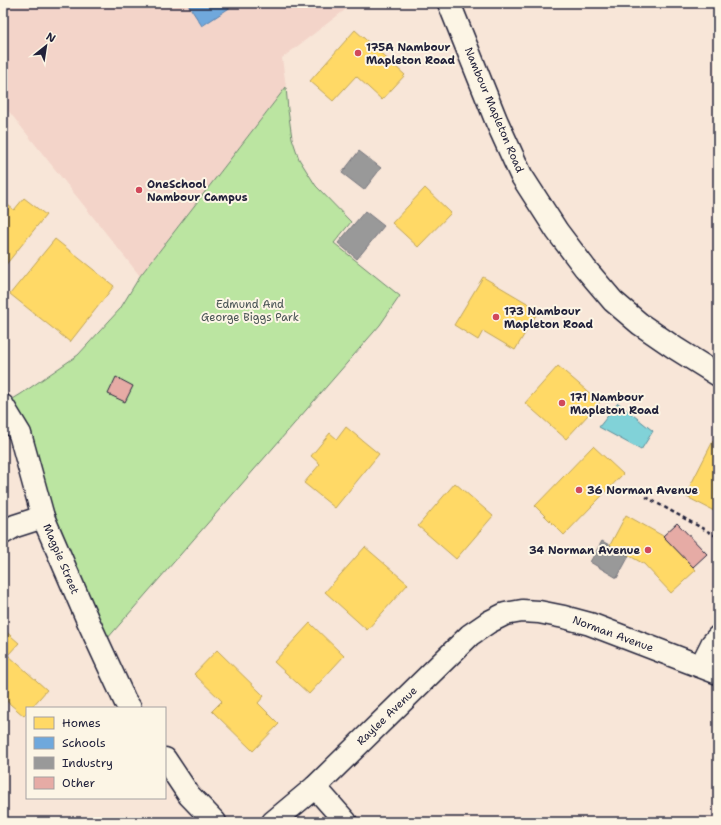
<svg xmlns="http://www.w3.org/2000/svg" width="721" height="825" viewBox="0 0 721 825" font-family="'Shantell Sans',sans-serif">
	<rect width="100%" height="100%" fill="#f8e6d8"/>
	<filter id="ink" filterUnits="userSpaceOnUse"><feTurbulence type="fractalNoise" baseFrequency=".025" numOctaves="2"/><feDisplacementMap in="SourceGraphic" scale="8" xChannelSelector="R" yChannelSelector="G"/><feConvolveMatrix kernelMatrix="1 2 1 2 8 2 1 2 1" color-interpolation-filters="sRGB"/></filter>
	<g filter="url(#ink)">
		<!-- built -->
		<path fill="#f3d4c9" d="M3 3H354L282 58 286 87 140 276 3 104Z"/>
		<!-- green -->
		<path fill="#bbe5a1" stroke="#6e846e" d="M286 87 288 110 292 138 299 159 316 186 351 222 334 243 400 296 380 325 100 647 3 405 21 394 78 355 120 309 140 276Z"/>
		<!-- water -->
		<path fill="#81d2d8" stroke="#5b8c99" d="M618 403 653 431 641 450 599 427Z"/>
		<!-- homes -->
		<g fill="#ffd966" stroke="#bda259">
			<path d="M355 30 405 75 382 100 356 76 333 101 310 81Z"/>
			<path d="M425 188 451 213 418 247 392 223Z"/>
			<path d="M24 198 46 215 4 267 3 266V201L14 210Z"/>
			<path d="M55 239 114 286 70 342 10 294Z"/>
			<path d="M483 277 539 310 515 350 483 331 478 340 454 325Z"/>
			<path d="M558 366 600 402 566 439 525 403Z"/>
			<path d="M346 427 379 454 335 508 304 483 320 464 311 456 330 433 337 439Z"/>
			<path d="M713 441 718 444V513L685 496Z"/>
			<path d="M593 446 623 474 564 535 535 506Z"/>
			<path d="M455 483 493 516 456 559 418 526Z"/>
			<path d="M626 515 663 536 696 570 671 593 644 564 610 545Z"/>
			<path d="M365 547 408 584 367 630 325 592Z"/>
			<path d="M310 623 344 656 309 694 274 662Z"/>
			<path d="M3 629 19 643 8 655 47 690 31 708H27V712L24 716 3 698Z"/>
			<path d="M217 650 264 696 258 703 279 724 253 751 212 711 222 701 194 674Z"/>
		</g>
		<!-- schools -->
		<path fill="#6fa8dc" stroke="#5880ac" d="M187 3H237L202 26Z"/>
		<!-- industry -->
		<g fill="#999" stroke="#75757d">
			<path d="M359 151 381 168 364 190 342 173Z"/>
			<path d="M365 211 384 226 357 259 338 243Z"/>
			<path d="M602 541 629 556 617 578 590 562Z"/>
		</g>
		<!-- building -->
		<g fill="#e6aba5" stroke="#22223b">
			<path d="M116 377 133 386 125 402 108 394Z"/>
			<path d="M677 523 707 554 693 567 663 536Z"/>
		</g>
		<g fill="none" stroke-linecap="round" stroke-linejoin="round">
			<!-- minor casing -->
			<g stroke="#22223b" stroke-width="25">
				<g id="minor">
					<path d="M3 406 20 434 43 517 88 621 125 701 130 708"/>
					<path d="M3 533 15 526 43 517"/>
					<path d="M701 666 712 644 718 637"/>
					<path d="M165 759 189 795 215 822"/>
					<path d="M315 787 346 822"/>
					<path d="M273 822 315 787 470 635 489 622 505 614 522 611 539 612 564 617 590 624 718 673"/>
				</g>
			</g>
			<!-- major casing -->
			<g stroke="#22223b" stroke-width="25">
				<path id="major" d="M449 3 496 120 521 175 557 231 585 268 613 301 640 324 675 348 718 375"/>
			</g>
			<!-- path -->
			<path stroke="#22223b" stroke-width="2.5" stroke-dasharray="4 3" stroke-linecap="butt" d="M646 497 718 537"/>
			<!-- minor -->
			<use href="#minor" stroke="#fcf5e5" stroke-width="22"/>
			<!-- major -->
			<use href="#major" stroke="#fcf5e5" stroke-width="22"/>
		</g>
	</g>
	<!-- markers -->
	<g fill="#d1495b" stroke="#fcf5e5" stroke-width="1.5">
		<circle cx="358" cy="53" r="4"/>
		<circle cx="139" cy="190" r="4"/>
		<circle cx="496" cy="317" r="4"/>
		<circle cx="562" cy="403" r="4"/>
		<circle cx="579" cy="490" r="4"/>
		<circle cx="648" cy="550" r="4"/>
	</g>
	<g text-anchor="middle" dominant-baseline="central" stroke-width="4" stroke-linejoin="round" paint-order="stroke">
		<!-- poi labels -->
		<g font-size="11" font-weight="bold" fill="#22223b" stroke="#fcf5e5" text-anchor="start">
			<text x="366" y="47">175A Nambour<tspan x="366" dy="13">Mapleton Road</tspan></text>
			<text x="147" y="184">OneSchool<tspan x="147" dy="13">Nambour Campus</tspan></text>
			<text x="504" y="311">173 Nambour<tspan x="504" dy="13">Mapleton Road</tspan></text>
			<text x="570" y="397">171 Nambour<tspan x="570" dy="13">Mapleton Road</tspan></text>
			<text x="587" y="490">36 Norman Avenue</text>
			<text x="640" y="550" text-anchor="end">34 Norman Avenue</text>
		</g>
		<!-- street labels -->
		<g font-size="11" fill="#22223b" stroke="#fcf5e5">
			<text transform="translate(494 110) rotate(67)">Nambour Mapleton Road</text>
			<text transform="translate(61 559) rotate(67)">Magpie Street</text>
			<text transform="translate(613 634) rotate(20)">Norman Avenue</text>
			<text transform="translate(387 716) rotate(-44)">Raylee Avenue</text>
		</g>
		<!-- park labels -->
		<g font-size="11" fill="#485354" stroke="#fcf5e5">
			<text x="250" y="304">Edmund And<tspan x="250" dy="13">George Biggs Park</tspan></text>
		</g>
	</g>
	<!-- margin -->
	<rect width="721" height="825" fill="none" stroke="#fcf5e5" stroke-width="16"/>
	<rect x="8" y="8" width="705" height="809" fill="none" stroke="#22223b" stroke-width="1.5" filter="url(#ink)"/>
	<!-- legend -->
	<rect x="26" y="707" width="140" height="92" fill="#fcf5e5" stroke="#a5a1a1"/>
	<rect x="34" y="717" width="20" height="12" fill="#ffd966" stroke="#a5a1a1"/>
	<text x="62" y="727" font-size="12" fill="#22223b">Homes</text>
	<rect x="34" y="737" width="20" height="12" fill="#6fa8dc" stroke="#a5a1a1"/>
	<text x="62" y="747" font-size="12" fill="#22223b">Schools</text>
	<rect x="34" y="757" width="20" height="12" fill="#999999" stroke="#a5a1a1"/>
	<text x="62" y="767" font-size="12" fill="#22223b">Industry</text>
	<rect x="34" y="777" width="20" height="12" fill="#e6aba5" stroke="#a5a1a1"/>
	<text x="62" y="787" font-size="12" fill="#22223b">Other</text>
	<!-- north arrow -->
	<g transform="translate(46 46) rotate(30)" stroke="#fcf5e5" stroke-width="3" paint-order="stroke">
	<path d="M0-3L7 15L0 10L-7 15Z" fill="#22223b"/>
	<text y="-6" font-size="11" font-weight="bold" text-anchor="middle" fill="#22223b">N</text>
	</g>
</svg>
